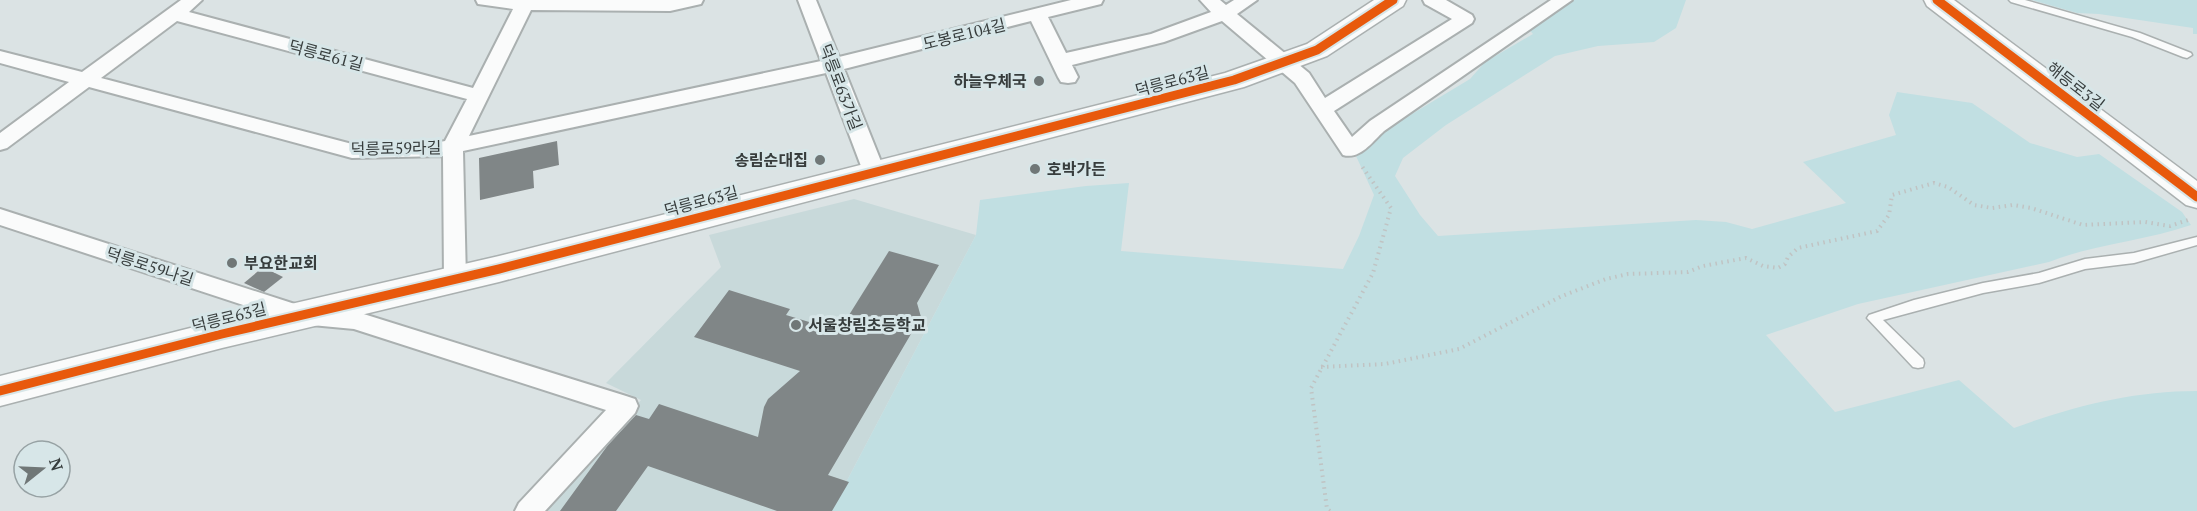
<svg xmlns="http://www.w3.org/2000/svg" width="2197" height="511" viewBox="0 0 2197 511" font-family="'PT Serif','Noto Sans KR',serif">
	<rect width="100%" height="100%" fill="#dbe3e4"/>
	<!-- built -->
	<path fill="#c8d9da" d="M854 199 976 235 831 511H545L641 400 606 383 721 267 709 235Z"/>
	<!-- green -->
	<g fill="#c1dfe2">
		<path d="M1568 0H1686L1676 28 1654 42 1598 46 1555 56 1446 125 1403 158 1395 176 1420 215 1438 236 1696 220 1726 222 1752 229 1846 203 1803 162 1896 135 1889 115 1897 92 1972 103 2030 143 2077 157 2099 154 2182 212 2191 225C2145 241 2094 244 2049 262L1858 304 1766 335 1835 412 1959 380 2014 428C2074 406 2133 391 2197 391V511H831L976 235 980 200 1086 186 1129 183 1121 251 1343 269 1359 236 1374 195 1356 156 1382 132 1470 79 1485 62 1533 34 1527 27Z"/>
		<path d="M2032 0H2197V34H2193V28L2099 14 2077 13Z"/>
	</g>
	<!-- building -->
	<g fill="#808687">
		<path d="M557 141 559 165 533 171 534 188 480 200 479 158Z"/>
		<path d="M889 251 939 265 917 303 921 317 828 475 849 482 832 511H777L648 466 616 511H560L608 445 636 415 649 419 659 404 758 437 764 407 768 399 800 371 694 337 729 290 790 309 786 315 839 331Z"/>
		<path d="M263 267 283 277 264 292 244 283Z"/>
	</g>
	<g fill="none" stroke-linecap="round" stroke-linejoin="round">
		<!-- lane casing -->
		<g stroke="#aab0b0" stroke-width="3">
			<g id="lane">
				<path d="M2009 0H2025L2140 33 2191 53 2192 55 2187 58 2183 57 2132 37 2011 2Z"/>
				<path d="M2197 237V245L2134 263 2085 269 2039 283 1983 293 1883 320 1923 359 1924 363 1923 367 1918 368 1913 367 1867 318 1869 315 1914 300 1983 283 2039 273 2085 259 2134 253Z"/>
			</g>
		</g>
		<!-- street casing -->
		<g stroke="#aab0b0" stroke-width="4">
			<g id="street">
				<path d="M181 0H202L189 12 473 88 513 9 478 4 476 0H703L701 4 670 11 531 10 469 136 821 61 798 0H816L839 57 1071 0H1103L1101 4 1048 17 1066 53 1151 34 1211 12 1200 0H1220L1226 5 1234 0H1257L1237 14 1309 73 1325 98 1452 19 1425 4 1423 0H1446L1472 15 1474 19 1472 23 1334 111 1352 137 1370 121 1551 0H1572L1384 131C1372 142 1360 160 1343 155L1295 83 1222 21 1164 42 1072 65 1078 77 1075 82 1068 83 1061 82 1058 77 1031 21 844 69 886 174 882 179 875 182 868 179 864 174 826 73 463 151 466 280 463 286 455 289 447 286 444 280 443 156 352 158 89 87 7 148 0 150V133L69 82 0 63V51L82 72ZM177 21 467 99 445 141 435 143 352 144 101 78Z"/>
				<path d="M0 209 301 306 354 311 626 396 635 399 638 406 635 413 545 511H515L519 503 606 410 354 329 301 324 0 225Z"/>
			</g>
		</g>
		<!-- secondary casing -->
		<g stroke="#aab0b0" stroke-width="3">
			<g id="secondary">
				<path d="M1374 0H1406L1403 6 1327 56 1244 87 499 282 222 348 0 406V376L222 320 499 256 1225 73 1307 44Z"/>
				<path d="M1924 0H1954L2197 181V208L2186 205 1927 6Z"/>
			</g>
		</g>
		<!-- path -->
		<g stroke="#c0c3c3" stroke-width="4" stroke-dasharray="1.5 4.5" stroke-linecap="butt">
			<path d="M1321 367 1385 364 1459 349 1562 296 1606 279 1628 274 1688 272 1703 266 1746 258 1763 266 1778 268 1785 264 1788 257 1798 248 1877 231 1889 215 1892 195 1934 183 1948 187 1974 205 1992 208 2013 205 2031 208 2083 225 2145 222 2170 226 2188 220"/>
			<path d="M1330 511 1327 509 1311 388 1373 273 1391 208 1361 165"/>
		</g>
		<!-- lane -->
		<use href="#lane" fill="#fafbfb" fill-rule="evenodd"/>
		<!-- street -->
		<use href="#street" fill="#fafbfb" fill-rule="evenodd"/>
		<!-- secondary -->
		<use href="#secondary" fill="#fafbfb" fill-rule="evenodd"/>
		<!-- cycleway casing -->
		<g stroke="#d7e6e8" stroke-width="13">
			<g id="cycleway">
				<path d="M1937 0 2197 197"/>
				<path d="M0 391 222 334 499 269 1234 80 1317 50 1393 0"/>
			</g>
		</g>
		<!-- cycleway -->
		<use href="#cycleway" stroke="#e8590c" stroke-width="9"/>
	</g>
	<!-- markers -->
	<g fill="#707777" stroke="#d7e6e8" stroke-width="2">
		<circle cx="1039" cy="81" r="6"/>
		<circle cx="820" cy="160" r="6"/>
		<circle cx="1035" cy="169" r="6"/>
		<circle cx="232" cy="263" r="6"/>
		<circle cx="796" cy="325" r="6"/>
	</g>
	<g text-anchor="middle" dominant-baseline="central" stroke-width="6" stroke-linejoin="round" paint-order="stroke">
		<!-- street labels -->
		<g font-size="16" fill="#373d3d" stroke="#d7e6e8">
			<text transform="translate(964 34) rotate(-14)">도봉로104길</text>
			<text transform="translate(326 55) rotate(15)">덕릉로61길</text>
			<text transform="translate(1172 81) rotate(-15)">덕릉로63길</text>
			<text transform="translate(2076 86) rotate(38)">해등로3길</text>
			<text transform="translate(841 87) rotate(69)">덕릉로63가길</text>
			<text transform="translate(396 148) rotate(-1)">덕릉로59라길</text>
			<text transform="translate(701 201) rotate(-15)">덕릉로63길</text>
			<text transform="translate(150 266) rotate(18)">덕릉로59나길</text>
			<text transform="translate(229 317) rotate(-14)">덕릉로63길</text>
		</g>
		<!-- poi labels -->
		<g font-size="16" font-weight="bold" fill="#373d3d" stroke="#d7e6e8" text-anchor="start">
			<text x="1027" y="81" text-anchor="end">하늘우체국</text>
			<text x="808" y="160" text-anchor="end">송림순대집</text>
			<text x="1047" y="169">호박가든</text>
			<text x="244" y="263">부요한교회</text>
			<text x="808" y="325">서울창림초등학교</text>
		</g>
	</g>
	<!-- north arrow -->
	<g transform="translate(42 469) rotate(72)"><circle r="28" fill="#d7e6e8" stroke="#97a2a4" stroke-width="1.5"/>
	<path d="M0-4.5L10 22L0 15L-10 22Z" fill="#707777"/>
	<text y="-9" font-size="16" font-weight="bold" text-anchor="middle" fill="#373d3d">N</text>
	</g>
</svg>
